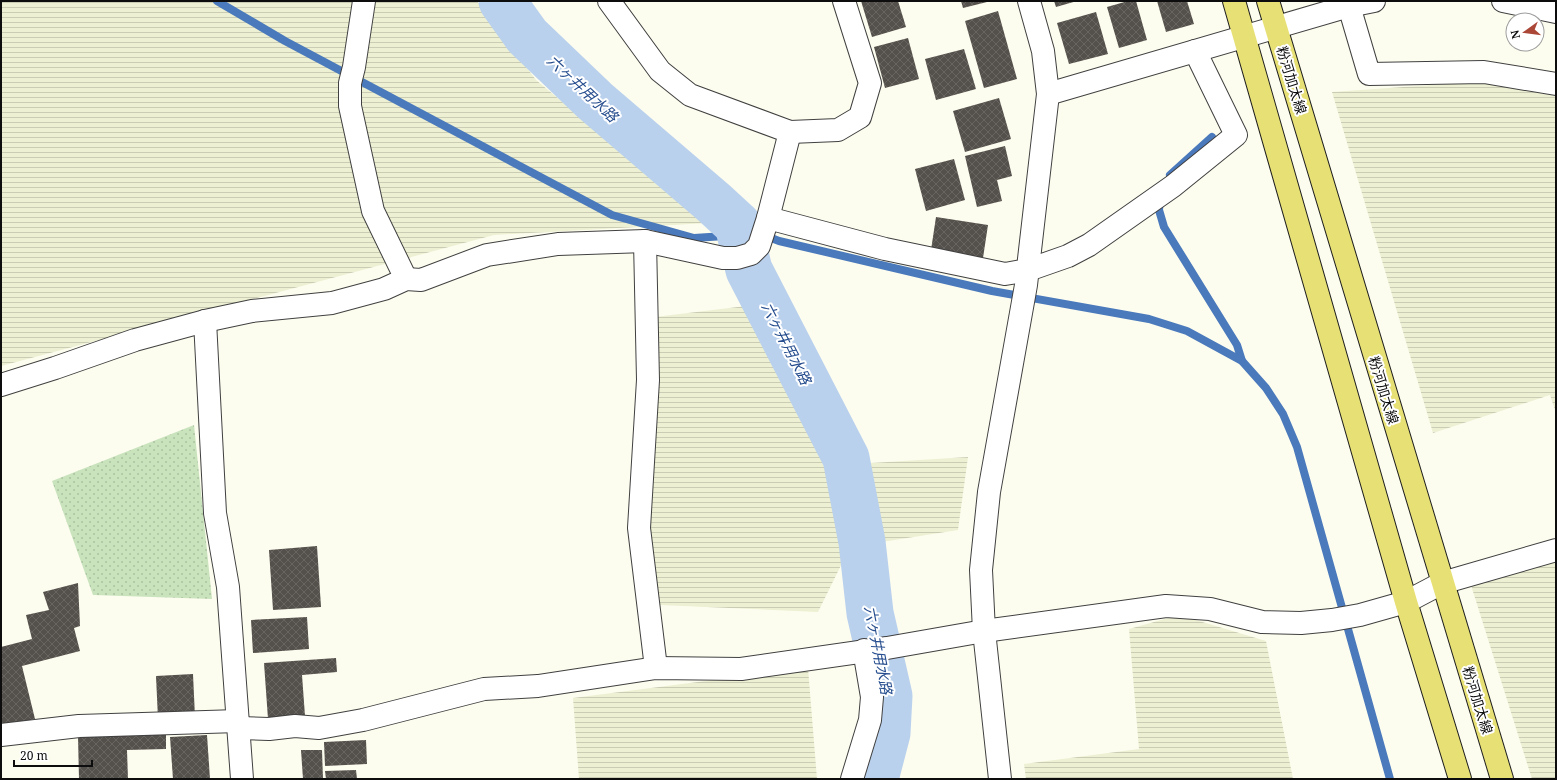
<svg xmlns="http://www.w3.org/2000/svg" width="1557" height="780" viewBox="0 0 1557 780" font-family="'Noto Serif','Noto Sans JP',serif">
	<defs>
		<pattern id="farmland-rules" width="6" height="5" patternUnits="userSpaceOnUse"><rect width="6" height="5" fill="#edf0d2"/><path d="M0 2.5h6" fill="none" stroke="#cacdb3"/></pattern>
		<pattern id="park-dots" width="8" height="8" patternUnits="userSpaceOnUse"><rect width="8" height="8" fill="#c9e3bd"/><path d="M2 2h.1M6 6h.1" fill="none" stroke="#abc2a1" stroke-width="1.8" stroke-linecap="round"/></pattern>
		<pattern id="building-cross-hatch" width="8" height="8" patternUnits="userSpaceOnUse"><rect width="8" height="8" fill="#54504b"/><path d="M0 0l8 8M0 8l8-8" fill="none" stroke="#686460"/></pattern>
	</defs>
	<rect width="100%" height="100%" fill="#fdfdef"/>
	<!-- farmland -->
	<g fill="url(#farmland-rules)">
		<path d="M1 1H477L536 80 708 223 494 235 1 366Z"/>
		<path d="M1475 82 1556 96V413L1550 395 1433 433 1332 92Z"/>
		<path d="M754 305 839 465 968 457 958 530 850 547 818 612 660 605 645 526 655 317Z"/>
		<path d="M1556 559V779H1532L1470 582Z"/>
		<path d="M1179 615 1266 641 1293 779H1026L1024 764 1139 749 1129 629Z"/>
		<path d="M808 668 817 779H579L573 698Z"/>
	</g>
	<!-- park -->
	<path fill="url(#park-dots)" d="M194 425 212 599 93 595 52 481Z"/>
	<g fill="none" stroke-linecap="round" stroke-linejoin="round">
		<!-- stream -->
		<g stroke="#4a79bc" stroke-width="8">
			<path d="M217 1 285 41 612 215 694 238 740 235"/>
			<path d="M1170 175 1212 137"/>
			<path d="M1160 198 1159 210 1164 227 1237 345 1242 361"/>
			<path d="M738 225 779 241 992 291 1149 319 1187 331 1242 361 1266 388 1283 414 1297 447 1390 779"/>
		</g>
		<!-- river -->
		<path stroke="#bad1ee" stroke-width="47" d="M502 1 527 36 595 101 713 202 738 225 749 270 846 458 862 542 870 613 889 696 887 733 875 779"/>
	</g>
	<!-- building -->
	<g fill="url(#building-cross-hatch)">
		<path d="M861 1H898L906 27 872 37Z"/>
		<path d="M961 1H987V2L963 8Z"/>
		<path d="M1054 1H1077L1056 7Z"/>
		<path d="M1128 1H1136L1147 40 1119 48 1107 7Z"/>
		<path d="M1157 1H1187L1194 24 1166 32Z"/>
		<path d="M998 11 1017 79 984 88 965 21Z"/>
		<path d="M1096 12 1108 54 1069 64 1057 23Z"/>
		<path d="M908 38 919 79 885 88 874 47Z"/>
		<path d="M964 49 976 89 936 100 925 59Z"/>
		<path d="M999 98 1011 139 965 152 953 111Z"/>
		<path d="M1005 146 1012 176 997 180 1002 201 977 207 965 156Z"/>
		<path d="M954 159 965 200 926 211 915 169Z"/>
		<path d="M936 217 988 225 983 258 931 250Z"/>
		<path d="M317 546 321 607 273 610 269 550Z"/>
		<path d="M78 583 80 626 74 628 80 651 22 666 35 719 1 727V647L32 639 26 615 49 610 43 592Z"/>
		<path d="M307 617 309 649 253 653 251 620Z"/>
		<path d="M336 658 337 672 302 675 305 716 268 719 264 663Z"/>
		<path d="M193 674 195 717 158 719 156 676Z"/>
		<path d="M166 734V749L127 750 128 779H79L78 736Z"/>
		<path d="M207 735 210 779H173L170 737Z"/>
		<path d="M366 740 367 764 325 766 324 742Z"/>
		<path d="M301 750H322L323 779H303Z"/>
		<path d="M356 770 357 779H326L325 771Z"/>
	</g>
	<g fill="none" stroke-linecap="round" stroke-linejoin="round">
		<!-- minor casing -->
		<g stroke="#404040" stroke-width="24">
			<g id="minor">
				<path d="M364 1 354 67 350 83V106L373 211 406 279"/>
				<path d="M609 1 660 71 690 95 790 132 838 130 860 117 870 83 844 1"/>
				<path d="M1503 1 1556 12"/>
				<path d="M1349 6 1369 74 1484 72 1556 84"/>
				<path d="M1048 94 1349 6 1374 1"/>
				<path d="M768 218 885 249 1005 274 1028 270 1068 256 1089 245 1173 186 1236 135 1195 51"/>
				<path d="M645 241 648 380 639 528 656 668"/>
				<path d="M205 321 215 513 228 587 242 779"/>
				<path d="M1 385 55 368 135 340 205 321 252 311 332 303 384 289 406 279 421 280 487 255 558 244 645 241 723 258H737L751 254 759 246 768 218 790 132"/>
				<path d="M238 728 269 729 295 726 319 728 363 720 484 689 538 686 656 668 741 669 887 648 984 631 1166 606 1210 609 1262 622 1301 623 1332 620 1360 615 1406 602 1442 583 1556 550"/>
				<path d="M1 735 79 726 238 721"/>
				<path d="M852 779 870 720 872 697 864 650"/>
			</g>
		</g>
		<!-- tertiary casing -->
		<g stroke="#404040" stroke-width="24">
			<path id="tertiary" d="M1000 779 984 631 981 570 989 492 1026 285 1048 94 1043 51 1029 1"/>
		</g>
		<!-- primary casing -->
		<g stroke="#1e1e1e" stroke-width="24">
			<g id="primary">
				<path d="M1234 1 1406 602 1460 779"/>
				<path d="M1268 1 1502 779"/>
			</g>
		</g>
		<!-- minor -->
		<use href="#minor" stroke="#fff" stroke-width="22"/>
		<!-- tertiary -->
		<use href="#tertiary" stroke="#fff" stroke-width="22"/>
		<!-- primary -->
		<use href="#primary" stroke="#e7e075" stroke-width="22"/>
	</g>
	<g text-anchor="middle" dominant-baseline="central" stroke-width="4" stroke-linejoin="round" paint-order="stroke">
		<!-- street labels -->
		<g font-size="14" fill="#0d0d0d" stroke="#fff">
			<text transform="translate(1292 80) rotate(73)">粉河加太線</text>
			<text transform="translate(1384 390) rotate(73)">粉河加太線</text>
			<text transform="translate(1478 700) rotate(73)">粉河加太線</text>
		</g>
		<!-- water labels -->
		<g font-size="15" font-style="italic" fill="#264d8e" stroke="#fff">
			<text transform="translate(583 88) rotate(43)">六ヶ井用水路</text>
			<text transform="translate(787 343) rotate(63)">六ヶ井用水路</text>
			<text transform="translate(879 650) rotate(79)">六ヶ井用水路</text>
		</g>
	</g>
	<!-- border -->
	<rect width="1557" height="780" fill="none" stroke="#0d0d0d" stroke-width="4"/>
	<!-- north arrow -->
	<g transform="translate(1525 32) rotate(256)"><circle r="19" fill="#ffffff" stroke="#9e9e9e"/>
	<path d="M0-3L7 15L0 10L-7 15Z" fill="#ab4737"/>
	<text y="-6" font-size="11" font-weight="bold" text-anchor="middle" fill="#0d0d0d">N</text>
	</g>
	<!-- scale -->
	<path d="M14 760v6h78v-6" fill="none" stroke="#0d0d0d" stroke-width="2"/>
	<text x="20" y="760" font-size="12" fill="#0d0d0d" stroke="#ffffff" stroke-width="3" paint-order="stroke">20 m</text>
</svg>
